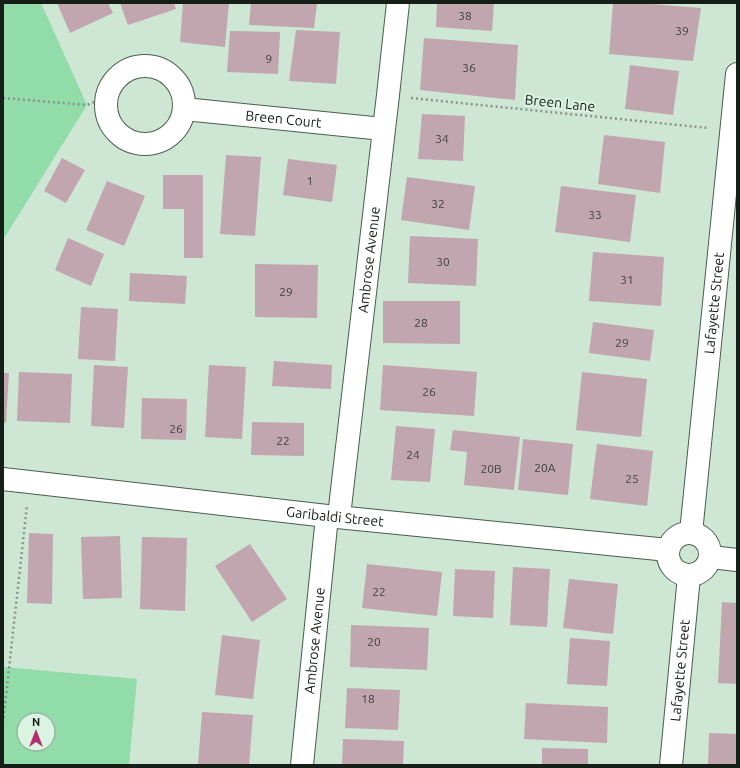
<svg xmlns="http://www.w3.org/2000/svg" width="740" height="768" viewBox="0 0 740 768" font-family="Ubuntu,sans-serif">
	<rect width="100%" height="100%" fill="#cee6d4"/>
	<!-- green -->
	<g fill="#91dca8" fill-rule="evenodd">
		<path d="M3 3H41L87 105 3 240Z"/>
		<path d="M3 667 137 679 129 765H3ZM24 720H48V744H24Z"/>
	</g>
	<!-- building -->
	<g fill="#c1a6af">
		<path d="M57 3H108L113 13 70 33Z"/>
		<path d="M120 3H174L176 9 128 25Z"/>
		<path d="M183 3H229L225 47 180 42Z"/>
		<path d="M251 3H317L314 28 249 25Z"/>
		<path d="M437 3H494L492 31 436 27Z"/>
		<path d="M613 3H640L701 8 693 61 609 54Z"/>
		<path d="M296 30 340 32 336 84 289 81Z"/>
		<path d="M230 31 280 32 278 74 227 72Z"/>
		<path d="M424 38 518 45 515 100 420 90Z"/>
		<path d="M630 65 679 71 673 115 625 109Z"/>
		<path d="M422 114 465 116 463 161 418 159Z"/>
		<path d="M604 135 665 142 660 193 598 184Z"/>
		<path d="M226 155 261 157 255 236 220 234Z"/>
		<path d="M62 158 85 170 66 203 44 191Z"/>
		<path d="M288 159 337 165 332 202 283 195Z"/>
		<path d="M163 175H203V258H184V209H163Z"/>
		<path d="M407 177 475 186 469 230 401 220Z"/>
		<path d="M107 181 145 196 124 246 86 230Z"/>
		<path d="M561 186 636 195 630 242 555 232Z"/>
		<path d="M410 236 478 239 476 286 408 283Z"/>
		<path d="M68 238 104 254 91 286 55 270Z"/>
		<path d="M593 252 664 257 661 306 589 301Z"/>
		<path d="M255 264 318 265 317 318 255 317Z"/>
		<path d="M130 273 187 276 185 304 129 301Z"/>
		<path d="M383 301H460V344L383 343Z"/>
		<path d="M81 307 118 309 115 361 78 359Z"/>
		<path d="M593 322 654 330 650 361 589 353Z"/>
		<path d="M274 361 332 365 331 389 272 386Z"/>
		<path d="M94 365 128 367 124 428 91 426Z"/>
		<path d="M209 365 246 367 242 439 205 437Z"/>
		<path d="M383 365 477 372 474 416 380 410Z"/>
		<path d="M19 372 72 374 70 423 17 421Z"/>
		<path d="M582 372 647 379 641 437 576 430Z"/>
		<path d="M3 373H9L6 423 3 422Z"/>
		<path d="M142 398 187 399 186 440 141 439Z"/>
		<path d="M252 422 304 423V456L251 455Z"/>
		<path d="M396 426 435 429 430 482 391 480Z"/>
		<path d="M453 430 520 437 514 490 464 485 467 452 450 450Z"/>
		<path d="M523 439 573 444 568 495 518 490Z"/>
		<path d="M597 444 653 451 647 506 590 499Z"/>
		<path d="M29 533 53 534 52 604 27 603Z"/>
		<path d="M120 536 122 598 83 599 81 537Z"/>
		<path d="M142 537 187 538 185 611 140 609Z"/>
		<path d="M250 544 287 599 252 622 215 566Z"/>
		<path d="M367 564 442 572 437 616 362 608Z"/>
		<path d="M513 567 550 569 547 627 510 625Z"/>
		<path d="M455 569 495 571 493 618 453 616Z"/>
		<path d="M569 579 618 584 613 634 563 628Z"/>
		<path d="M722 602 737 603V684L718 683Z"/>
		<path d="M351 625 429 628 427 670 350 667Z"/>
		<path d="M222 635 260 640 253 699 215 695Z"/>
		<path d="M570 638 610 641 607 686 567 684Z"/>
		<path d="M347 688 400 690 398 730 345 728Z"/>
		<path d="M526 703 608 707 607 743 524 739Z"/>
		<path d="M202 712 253 715 249 765H198Z"/>
		<path d="M709 733 737 734V765H708Z"/>
		<path d="M343 739 404 741 403 765H342Z"/>
		<path d="M542 748 588 749V765H542Z"/>
	</g>
	<g fill="none" stroke-linecap="round" stroke-linejoin="round">
		<!-- minor casing -->
		<g stroke="#495e4f" stroke-width="24">
			<g id="minor">
				<circle cx="145" cy="105" r="39"/>
				<path id="s1" d="M184 109 383 129"/>
				<path id="s2" d="M3 479 327 516 668 550"/>
				<path id="s3" d="M339 516 388 95 398 3"/>
				<circle cx="689" cy="554" r="21"/>
				<path id="s4" d="M691 533 737 74"/>
				<path d="M711 557 737 560"/>
				<path id="s5" d="M302 765 327 516"/>
				<path id="s6" d="M671 765 689 576"/>
			</g>
		</g>
		<!-- path -->
		<g stroke="#859689" stroke-width="2.5" stroke-dasharray="2 3" stroke-linecap="butt">
			<path d="M3 98 87 105 107 97"/>
			<path d="M411 98 708 128"/>
			<path d="M3 723 27 505"/>
		</g>
		<!-- minor -->
		<use href="#minor" stroke="#fff" stroke-width="22"/>
	</g>
	<g text-anchor="middle" dominant-baseline="central" stroke-width="4" stroke-linejoin="round" paint-order="stroke">
		<!-- number labels -->
		<g font-size="12" fill="#41403e">
			<text x="465" y="15">38</text>
			<text x="682" y="30">39</text>
			<text x="269" y="58">9</text>
			<text x="469" y="67">36</text>
			<text x="442" y="138">34</text>
			<text x="310" y="180">1</text>
			<text x="438" y="203">32</text>
			<text x="595" y="214">33</text>
			<text x="443" y="261">30</text>
			<text x="627" y="279">31</text>
			<text x="286" y="291">29</text>
			<text x="421" y="322">28</text>
			<text x="622" y="342">29</text>
			<text x="429" y="391">26</text>
			<text x="176" y="428">26</text>
			<text x="283" y="440">22</text>
			<text x="413" y="454">24</text>
			<text x="545" y="467">20A</text>
			<text x="491" y="468">20B</text>
			<text x="632" y="478">25</text>
			<text x="379" y="591">22</text>
			<text x="374" y="641">20</text>
			<text x="368" y="698">18</text>
		</g>
		<!-- street labels -->
		<g font-size="14" fill="#161e18" stroke="#dbf3e1">
			<text transform="translate(560 103) rotate(6)">Breen Lane</text>
			<text stroke="none"><textPath href="#s1" startOffset="100">Breen Court</textPath></text>
			<text stroke="none"><textPath href="#s3" startOffset="258">Ambrose Avenue</textPath></text>
			<text stroke="none"><textPath href="#s4" startOffset="231">Lafayette Street</textPath></text>
			<text stroke="none"><textPath href="#s2" startOffset="334">Garibaldi Street</textPath></text>
			<text stroke="none"><textPath href="#s5" startOffset="125">Ambrose Avenue</textPath></text>
			<text stroke="none"><textPath href="#s6" startOffset="95">Lafayette Street</textPath></text>
		</g>
	</g>
	<!-- border -->
	<rect width="740" height="768" fill="none" stroke="#161e18" stroke-width="8"/>
	<!-- north arrow -->
	<g transform="translate(36 732)"><circle r="19" fill="#dbf3e1" stroke="#8c9e91"/>
	<path d="M0-3L7 15L0 10L-7 15Z" fill="#b42d6f"/>
	<text y="-6" font-size="11" font-weight="bold" text-anchor="middle" fill="#161e18">N</text>
	</g>
</svg>
